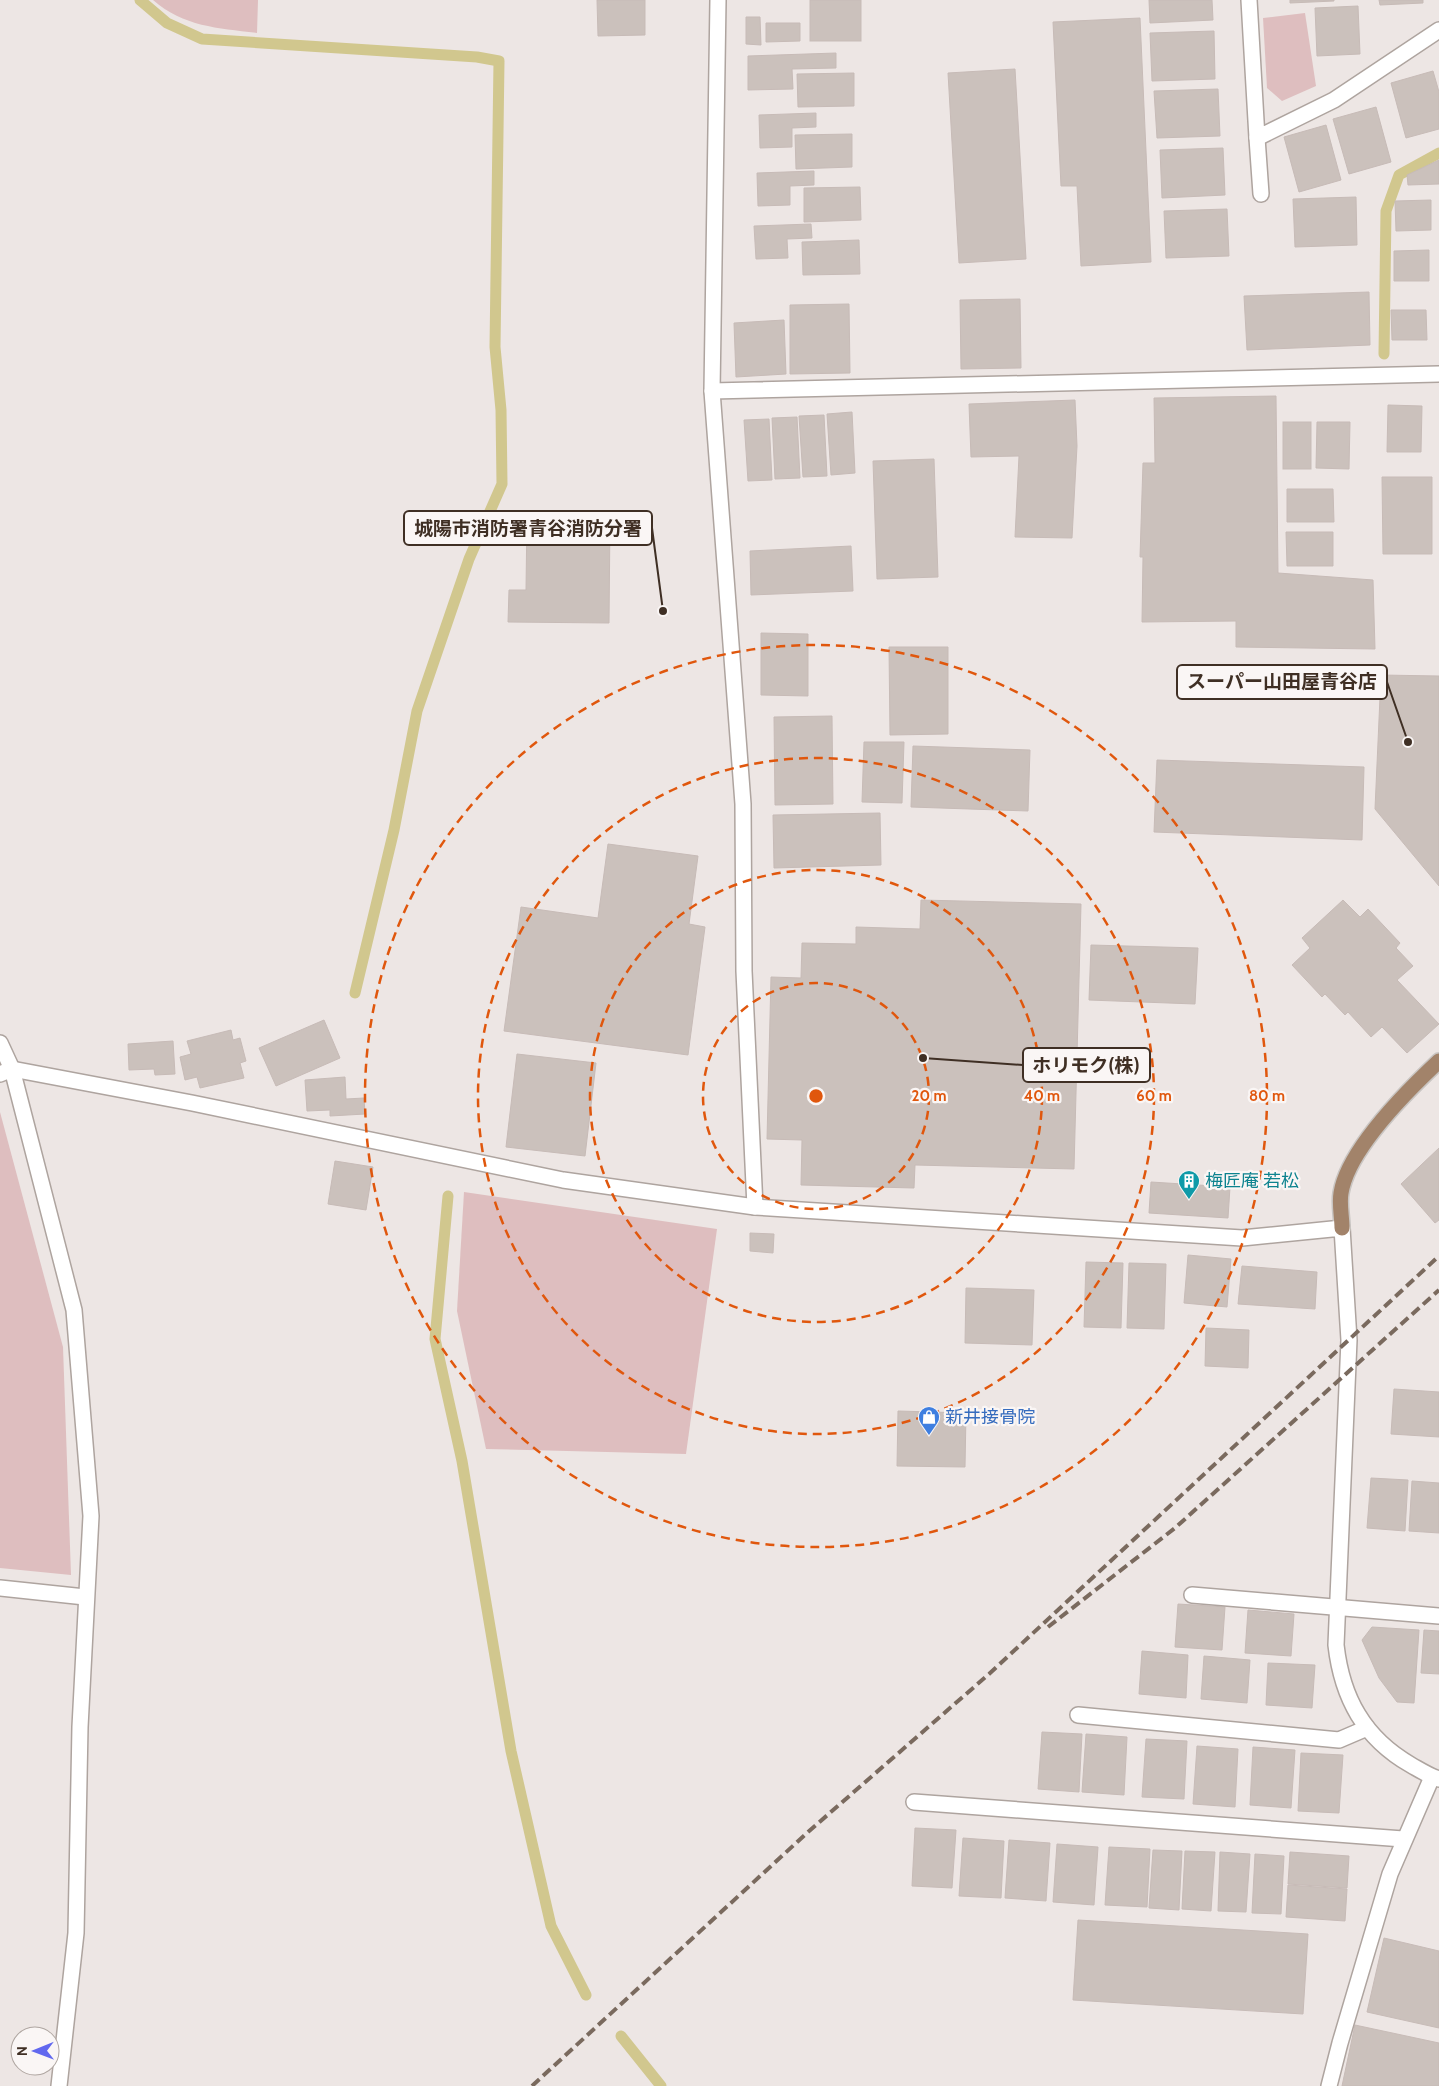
<svg xmlns="http://www.w3.org/2000/svg" width="1439" height="2086" viewBox="0 0 1439 2086" font-family="Cabin,'Noto Sans JP',sans-serif">
	<rect width="100%" height="100%" fill="#ede6e4"/>
	<!-- green -->
	<g fill="#debebf">
		<path d="M153 0H258L257 33C218 28 184 27 153 0Z"/>
		<path d="M1305 13 1316 86 1282 101 1267 88 1263 18Z"/>
		<path d="M0 1112 63 1347 71 1575 0 1568Z"/>
		<path d="M464 1192 717 1229 686 1454 486 1449 457 1311Z"/>
	</g>
	<g fill="none" stroke-linecap="round" stroke-linejoin="round">
		<!-- stream -->
		<g stroke="#d1c78e" stroke-width="11">
			<path d="M140 0 167 23 202 39 477 57 499 61 495 347 501 410 502 484 469 559 417 711 394 830 355 993"/>
			<path d="M1384 354 1386 211 1399 175 1439 153"/>
			<path d="M448 1196 435 1339 462 1461 511 1751 551 1926 586 1995"/>
			<path d="M621 2036 661 2086"/>
		</g>
	</g>
	<!-- building -->
	<g fill="#cbc1bc" stroke="#c7bbb7">
		<path d="M597 0H645V35L598 36Z"/>
		<rect x="810" y="0" width="51" height="41"/>
		<path d="M1149 0H1212L1213 20 1150 23Z"/>
		<path d="M1290 0H1334V1L1290 3Z"/>
		<path d="M1379 0H1423V3L1380 5Z"/>
		<path d="M1358 6 1360 54 1317 56 1315 8Z"/>
		<path d="M746 17H760L761 45 746 44Z"/>
		<path d="M1140 18 1151 262 1081 266 1077 186H1061L1053 22Z"/>
		<path d="M766 23H800V41L766 42Z"/>
		<path d="M1214 31 1215 79 1152 81 1150 33Z"/>
		<path d="M836 53V68L792 69 793 89 748 90V56Z"/>
		<path d="M1015 69 1026 259 959 263 948 73Z"/>
		<path d="M1433 71 1439 92V129L1406 138 1391 83Z"/>
		<path d="M854 73V106L798 107 797 74Z"/>
		<path d="M1218 89 1220 136 1157 138 1154 91Z"/>
		<path d="M1376 107 1391 162 1349 174 1333 119Z"/>
		<path d="M816 113V127L792 128V147L760 148 759 115Z"/>
		<path d="M1326 125 1341 180 1299 192 1284 137Z"/>
		<path d="M852 134V167L796 169 795 135Z"/>
		<path d="M1223 148 1225 195 1162 198 1160 150Z"/>
		<path d="M1439 160V184L1408 185 1407 175Z"/>
		<path d="M814 171V185L790 186V205L758 206 757 173Z"/>
		<path d="M860 187 861 220 804 222V188Z"/>
		<path d="M1356 197 1357 245 1295 247 1293 199Z"/>
		<path d="M1431 200V230L1396 231 1395 201Z"/>
		<path d="M1227 209 1229 256 1166 258 1164 211Z"/>
		<path d="M811 224 812 238 787 239 788 258 756 259 754 226Z"/>
		<path d="M859 240 860 274 803 275 802 242Z"/>
		<path d="M1429 250V281H1394V251Z"/>
		<path d="M1369 292 1370 345 1247 350 1244 296Z"/>
		<path d="M1020 299 1021 368 961 369 960 300Z"/>
		<path d="M849 304 850 373 790 374V305Z"/>
		<path d="M1391 310H1426L1427 340H1392Z"/>
		<path d="M784 320 786 374 736 377 734 323Z"/>
		<path d="M1276 396 1278 573 1373 580 1375 649 1236 647V621L1142 622 1143 557H1140L1143 463H1155L1154 398Z"/>
		<path d="M1075 400 1077 446 1072 538 1015 537 1019 456 971 457 969 404Z"/>
		<path d="M1388 405 1422 406 1421 452H1387Z"/>
		<path d="M852 412 855 473 831 475 827 414Z"/>
		<path d="M824 415 827 476 803 477 799 416Z"/>
		<path d="M797 417 800 478 775 479 772 418Z"/>
		<path d="M769 419 772 480 748 481 744 420Z"/>
		<rect x="1283" y="422" width="28" height="47"/>
		<path d="M1317 422H1350L1349 469 1316 468Z"/>
		<path d="M934 459 938 577 877 579 873 461Z"/>
		<path d="M1382 477H1432V554H1383Z"/>
		<path d="M1287 489H1333L1334 522H1287Z"/>
		<path d="M527 515 610 516 609 623 508 622 509 590H526Z"/>
		<path d="M1286 532H1333V566H1287Z"/>
		<path d="M851 546 853 591 751 595 750 551Z"/>
		<path d="M761 633 808 634V696L761 695Z"/>
		<path d="M889 647H948V734L890 735Z"/>
		<path d="M1381 675 1439 676V886L1375 809Z"/>
		<path d="M832 716 833 804 775 805 774 717Z"/>
		<path d="M864 742H904L902 803 862 802Z"/>
		<path d="M913 746 1030 750 1028 811 911 807Z"/>
		<path d="M1157 760 1364 767 1362 840 1154 832Z"/>
		<path d="M880 813 881 865 774 868 773 815Z"/>
		<path d="M608 844 698 856 689 924 705 927 688 1055 504 1031 521 907 598 918Z"/>
		<path d="M921 900 1081 904 1074 1169 915 1165 914 1188 801 1185 802 1140 767 1139 771 977 801 978 802 943 856 944V927L920 929Z"/>
		<path d="M1343 900 1360 917 1368 909 1400 943 1396 948 1413 966 1397 980 1439 1024 1407 1053 1382 1027 1371 1037 1348 1012 1345 1015 1325 994 1322 997 1292 965 1310 948 1302 938Z"/>
		<path d="M1091 945 1198 948 1195 1004 1089 1000Z"/>
		<path d="M324 1020 340 1058 276 1086 259 1048Z"/>
		<path d="M231 1030 233 1040 240 1038 246 1061 240 1063 244 1078 200 1088 197 1077 185 1080 180 1057 191 1054 187 1041Z"/>
		<path d="M173 1041 175 1074 155 1075 154 1069 129 1070 128 1044Z"/>
		<path d="M517 1054 596 1063 585 1156 506 1147Z"/>
		<path d="M345 1077 346 1099 364 1098 365 1114 330 1116V1110L307 1111 305 1080Z"/>
		<path d="M1439 1148V1220L1435 1223 1401 1184Z"/>
		<path d="M335 1161 373 1167 366 1210 328 1204Z"/>
		<path d="M1151 1182 1230 1187 1228 1218 1149 1213Z"/>
		<path d="M750 1233 774 1234 773 1253 750 1251Z"/>
		<path d="M1188 1255 1231 1259 1227 1307 1184 1303Z"/>
		<path d="M1086 1262 1123 1263 1121 1328 1084 1327Z"/>
		<path d="M1129 1263 1166 1264 1164 1329 1127 1328Z"/>
		<path d="M1242 1266 1317 1272 1315 1309 1238 1304Z"/>
		<path d="M966 1288 1034 1290 1032 1345 965 1343Z"/>
		<path d="M1206 1328 1249 1330 1248 1368 1205 1366Z"/>
		<path d="M1394 1389 1439 1392V1437L1391 1434Z"/>
		<path d="M898 1411 966 1413 965 1467 897 1466Z"/>
		<path d="M1371 1478 1408 1480 1405 1531 1367 1528Z"/>
		<path d="M1412 1481 1439 1483V1533L1409 1531Z"/>
		<path d="M1178 1604 1225 1607 1222 1650 1175 1647Z"/>
		<path d="M1248 1610 1294 1614 1291 1656 1245 1653Z"/>
		<path d="M1372 1627 1419 1630 1414 1703 1397 1702 1379 1678 1362 1640Z"/>
		<path d="M1424 1630 1439 1631V1674L1421 1673Z"/>
		<path d="M1142 1651 1188 1655 1186 1698 1139 1694Z"/>
		<path d="M1204 1656 1250 1660 1247 1703 1201 1699Z"/>
		<path d="M1268 1663 1315 1665 1312 1708 1266 1705Z"/>
		<path d="M1042 1732 1082 1734 1079 1792 1038 1789Z"/>
		<path d="M1086 1734 1127 1737 1124 1795 1082 1792Z"/>
		<path d="M1146 1739 1187 1741 1184 1799 1142 1797Z"/>
		<path d="M1197 1746 1238 1749 1235 1807 1193 1804Z"/>
		<path d="M1253 1747 1295 1750 1291 1808 1250 1805Z"/>
		<path d="M1301 1753 1343 1755 1339 1813 1298 1811Z"/>
		<path d="M915 1828 956 1830 952 1888 912 1886Z"/>
		<path d="M963 1838 1004 1841 1001 1898 959 1896Z"/>
		<path d="M1009 1840 1050 1843 1046 1901 1005 1898Z"/>
		<path d="M1057 1844 1098 1847 1094 1905 1053 1902Z"/>
		<path d="M1109 1847 1150 1849 1147 1907 1105 1905Z"/>
		<path d="M1153 1850 1182 1851 1179 1910 1149 1908Z"/>
		<path d="M1185 1851 1215 1852 1211 1911 1182 1909Z"/>
		<path d="M1220 1852 1250 1854 1246 1912 1218 1911Z"/>
		<path d="M1290 1852 1349 1856 1347 1888 1288 1884Z"/>
		<path d="M1255 1854 1284 1856 1281 1914 1252 1913Z"/>
		<path d="M1288 1885 1347 1889 1345 1921 1286 1917Z"/>
		<path d="M1078 1920 1308 1934 1303 2014 1073 2000Z"/>
		<path d="M1384 1938 1439 1951V2028L1367 2012Z"/>
		<path d="M1355 2025 1439 2043V2086H1342Z"/>
	</g>
	<g fill="none" stroke-linecap="round" stroke-linejoin="round">
		<!-- minor casing -->
		<g stroke="#aea49f" stroke-width="18">
			<g id="minor">
				<path d="M718 0 712 391 743 804 744 971 755 1207"/>
				<path d="M1249 0 1257 138 1334 100 1439 30"/>
				<path d="M1257 138 1261 194"/>
				<path d="M712 391 1439 374"/>
				<path d="M0 1043 12 1069 74 1310 91 1516 80 1727 76 1933 59 2086"/>
				<path d="M0 1074 12 1069 192 1103 563 1180 755 1207 1242 1238 1342 1228 1349 1340 1336 1645C1342 1698 1364 1738 1411 1765 1420 1770 1429 1776 1439 1779"/>
				<path d="M0 1588 85 1597"/>
				<path d="M1192 1595 1439 1616"/>
				<path d="M1078 1715 1339 1740 1367 1728"/>
				<path d="M914 1802 1403 1839"/>
				<path d="M1329 2086 1340 2043 1390 1874 1432 1777"/>
			</g>
		</g>
		<!-- major casing -->
		<g stroke="#c9c5c2" stroke-width="18">
			<path id="major" d="M1342 1228C1342 1217 1339 1204 1341 1193 1348 1149 1407 1091 1439 1061"/>
		</g>
		<!-- minor -->
		<use href="#minor" stroke="#fff" stroke-width="15"/>
		<!-- major -->
		<use href="#major" stroke="#a2836a" stroke-width="15"/>
		<!-- rail -->
		<g stroke="#7a6a5e" stroke-width="4" stroke-dasharray="10 5" stroke-linecap="butt">
			<path d="M1048 1627 1175 1528 1439 1290"/>
			<path d="M532 2086 808 1832 989 1674 1439 1256"/>
		</g>
	</g>
	<!-- distance rings -->
	<g fill="none" stroke="#e0570d" stroke-width="2.5" stroke-dasharray="9 6">
		<circle cx="816" cy="1096" r="113"/>
		<circle cx="816" cy="1096" r="226"/>
		<circle cx="816" cy="1096" r="338"/>
		<circle cx="816" cy="1096" r="451"/>
	</g>
	<!-- icons -->
	<defs>
		<g id="building-pin" transform="scale(1.125)"><path d="M0 17L-7.5 6A9.5 9.5 0 1 1 7.5 6Z" fill="#0f9aa8" stroke="#faf6f5"/><path d="M-4-6H4V6H1V3H-1V6H-4ZM-2.5-4.3h1.7v1.8h-1.7ZM.8-4.3h1.7v1.8H.8ZM-2.5-1h1.7V.8h-1.7ZM.8-1h1.7V.8H.8Z" fill="#fff"/></g>
		<g id="shop-pin" transform="scale(1.125)"><path d="M0 17L-7.5 6A9.5 9.5 0 1 1 7.5 6Z" fill="#3f7fe0" stroke="#faf6f5"/><path d="M-5-2.5h2.3a2.7 3.5 0 0 1 5.4 0H5L5.5 6h-11ZM-1.5-2.5h3a1.5 2.3 0 0 0-3 0Z" fill="#fff"/></g>
	</defs>
	<g fill-rule="evenodd">
		<use href="#building-pin" x="1189" y="1181"/>
		<use href="#shop-pin" x="929" y="1417"/>
	</g>
	<g text-anchor="middle" dominant-baseline="central" stroke-width="4.5" stroke-linejoin="round" paint-order="stroke">
		<!-- culture labels -->
		<g font-size="18" fill="#0d838f" stroke="#faf6f5" text-anchor="start">
			<text x="1205" y="1181">梅匠庵 若松</text>
		</g>
		<!-- shop labels -->
		<g font-size="18" fill="#366cbe" stroke="#faf6f5" text-anchor="start">
			<text x="945" y="1417">新井接骨院</text>
		</g>
	</g>
	<circle cx="816" cy="1096" r="8" fill="#e0570d" stroke="#faf6f5" stroke-width="2.5"/>
	<g font-size="15" text-anchor="middle" font-weight="bold" fill="#e0570d" stroke="#faf6f5" stroke-width="4.5" stroke-linejoin="round" paint-order="stroke">
		<text x="929" y="1101">20 m</text>
		<text x="1042" y="1101">40 m</text>
		<text x="1154" y="1101">60 m</text>
		<text x="1267" y="1101">80 m</text>
	</g>
	<!-- callouts -->
	<path fill="none" stroke="#3f2f24" stroke-width="2" d="M663 611L652 528M1408 742L1387 682M923 1058L1023 1065"/>
	<g fill="#3f2f24" stroke="#faf6f5" stroke-width="2">
		<circle cx="663" cy="611" r="5"/>
		<circle cx="1408" cy="742" r="5"/>
		<circle cx="923" cy="1058" r="5"/>
	</g>
	<g fill="#faf6f5" stroke="#3f2f24" stroke-width="2">
		<rect x="404" y="511" width="248" height="34" rx="5"/>
		<rect x="1177" y="665" width="210" height="34" rx="5"/>
		<rect x="1023" y="1048" width="127" height="34" rx="5"/>
	</g>
	<g font-size="19" text-anchor="middle" font-weight="bold" fill="#3f2f24">
		<text x="528" y="535">城陽市消防署青谷消防分署</text>
		<text x="1282" y="688">スーパー山田屋青谷店</text>
		<text x="1086" y="1072">ホリモク(株)</text>
	</g>
	<!-- north arrow -->
	<g transform="translate(35 2051) rotate(269)"><circle r="24" fill="#faf6f5" stroke="#afa6a1"/>
	<path d="M0-4L9 19L0 12L-9 19Z" fill="#6168ef"/>
	<text y="-8" font-size="14" font-weight="bold" text-anchor="middle" fill="#3f2f24">N</text>
	</g>
</svg>
